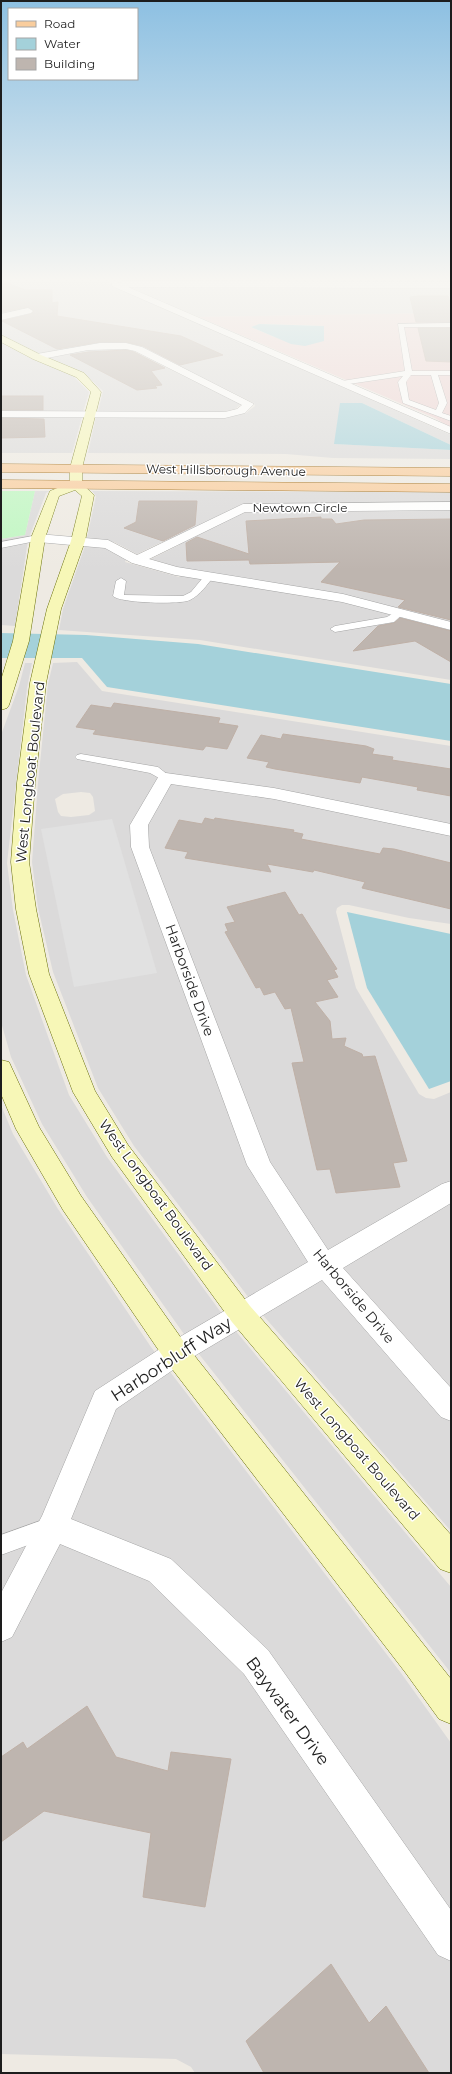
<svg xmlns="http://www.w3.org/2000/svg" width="452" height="2074" viewBox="0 0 452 2074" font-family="Montserrat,sans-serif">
	<rect width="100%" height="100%" fill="#eeeae3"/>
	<!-- residential -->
	<g fill="#dbdada" fill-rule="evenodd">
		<path d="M1 280H451V284L116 281 108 283 451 435V445L362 403H341L335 444 451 450V459L333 458 286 454 88 453 96 417 226 418 246 413 255 406 254 403 143 348 129 344 97 343 39 355 1 334V319L36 312 30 309 1 314Z"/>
		<path d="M125 285 451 287V295L448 313 199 317Z"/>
		<path d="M1 342 35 360 73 376 89 392 83 412 1 411Z"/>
		<path d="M100 348H124L133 351 241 404 235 409 222 412H98L103 391 85 374 47 358Z"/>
		<path d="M1 416 82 417 72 453H1Z"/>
		<path d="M35 491H49L46 493 28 540 15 626 1 625V539L25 535Z"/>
		<path d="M92 491 451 492V680L200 640 59 630 63 609 85 546 103 547 126 560 125 562 179 577 187 570 151 559 179 545 166 540 137 554 114 542 87 538 96 496Z"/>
		<path d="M77 662 102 691 451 746V924L409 918 349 905H342L337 908 336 912 356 988 419 1094 426 1098 434 1099 451 1092V1531L255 1306 134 1146 98 1088 53 972 38 908 32 862 38 783 48 684 53 663ZM81 792 90 793 93 797 95 811 89 815 71 817 61 816 58 812 55 799 63 794Z"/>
		<path d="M25 663H32L27 688 7 863 13 910 26 975 69 1095 107 1157 228 1322 451 1587V1673L191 1344 87 1197 42 1124 11 1057 1 1022V735L19 686Z"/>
		<path d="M1 1105 13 1134 58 1209 151 1347 401 1673 451 1743V2073H195L191 2067 176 2059 1 2054Z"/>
	</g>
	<!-- commercial -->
	<path fill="#eed2d2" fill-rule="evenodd" d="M451 295V428L435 418 199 317 447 313ZM259 324 305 325 324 326 274 337 251 327Z"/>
	<!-- park -->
	<path fill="#c0f7c2" d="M1 491H35L25 535 1 539Z"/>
	<!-- parking -->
	<path fill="#e1e1e1" d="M112 819 157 973 74 987 41 829Z"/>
	<!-- water -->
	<g fill="#a4d1da">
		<path d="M259 324 324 326V341L305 346 291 344 251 327Z"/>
		<path d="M340 403H362L451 445V450L334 444Z"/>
		<path d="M1 633 86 635 198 644 451 684V741L107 687 82 658H1Z"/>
		<path d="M347 912 451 934V1081L429 1089 367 988Z"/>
	</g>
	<!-- building -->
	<g fill="#beb5af" stroke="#bfb0a6">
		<path d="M1 280 25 290H52V303L58 302 57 316 181 336 223 355 180 365 143 346 126 342H100L57 349 2 321 31 314 34 311 28 307 1 312Z"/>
		<path d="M418 296H448L451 305V322H416L410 297Z"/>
		<path d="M418 328H451V362L426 361Z"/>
		<path d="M126 350 134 352 165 368 151 371 162 385 155 386 157 388 137 390 70 355 88 352Z"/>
		<rect x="1" y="396" width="42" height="14"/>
		<path d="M1 418 44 419 45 437 1 438Z"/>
		<path d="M139 501H197L195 525 163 541 124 528 136 522Z"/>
		<path d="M321 517V519H332L336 524 364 520 451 519V620L398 607 405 600 321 582 340 562 250 564 249 560 187 561 186 543 197 537 249 554 246 521Z"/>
		<path d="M400 618 451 631V662L415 641 353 651 378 626 394 623Z"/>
		<path d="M114 703 220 718 218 723 238 726 227 749 206 746 203 750 93 734 96 730 76 727 91 705 111 708Z"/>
		<path d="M283 734 366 746 374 749 372 754 393 757 392 760 451 769V796L417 790 418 787 362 777 360 783 275 769 266 767 269 762 247 758 261 735 281 739Z"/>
		<path d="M205 818 214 820 215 818 294 830 293 832 303 834 301 839 380 854 383 848 394 849 451 863V909L362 888 365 882 314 870 313 872 267 864 271 872 185 858 188 852 165 848 179 820 202 824Z"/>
		<path d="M285 892 299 915 302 914 337 969 334 970 338 977 327 980 338 997 315 1002 330 1021 332 1039 346 1038 344 1046 362 1054 363 1057 375 1056 407 1161 393 1163 400 1187 336 1193 330 1169 317 1170 292 1063 304 1062 291 1008 285 1009 275 992 264 995 260 987 256 988 225 932 228 931 225 924 235 922 227 907Z"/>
		<path d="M87 1706 116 1757 168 1771 171 1752 231 1759 205 1907 143 1897 151 1833 44 1811 1 1842V1757L23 1742 27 1749Z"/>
		<path d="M331 1964 369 2023 386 2006 429 2073H264L246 2041Z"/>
	</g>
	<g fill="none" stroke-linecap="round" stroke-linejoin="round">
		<!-- lane casing -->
		<g stroke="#a4a4a4" stroke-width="1">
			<g id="lane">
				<path d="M451 323V327H404L412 371H451V375H438L447 403 442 413 451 416V421L403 403 398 382 403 376 342 385 338 383 342 381 405 371 398 324ZM411 375H431L439 403 436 410 409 400 406 382Z"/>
				<path d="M38 535 41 536V540L1 548V542Z"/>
				<path d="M209 573 214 576C207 585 200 595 190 600 181 605 119 603 113 596L116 581 121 578 126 581 124 595 183 596 191 592 206 574Z"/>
				<path d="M400 609 405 612 394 622 335 632 330 629 335 626 387 617Z"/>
				<path d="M81 754 158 767 172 778 166 782 150 773 77 759 75 757 77 755Z"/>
				<path d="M51 1517 58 1520 61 1527 58 1534 1 1555V1535Z"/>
			</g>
		</g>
		<!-- street casing -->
		<g stroke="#a4a4a4" stroke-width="1">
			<g id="street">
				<path d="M115 281 120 283 124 281 451 282V288L128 287 451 427V434L112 286V282Z"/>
				<path d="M28 308 33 311 31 313 1 320V314Z"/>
				<path d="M100 343H126L142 347 254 404 245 413 225 418 1 417V411L225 412 237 409 242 405 135 351 126 349 88 350 37 360 32 357 37 354Z"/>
				<path d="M451 502V510L245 512 149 559 177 567 343 594 451 622V630L342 602 175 575 132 563 105 548 38 542 31 538 38 534 108 540 137 555 243 504Z"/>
				<path d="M166 773 274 788 451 824V836L274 799 171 784 148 825 149 847 270 1162 328 1250 442 1184 451 1181V1203L343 1268 451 1388V1421L441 1417 322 1280 186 1361 116 1409 71 1519 171 1559 268 1650 451 1910V1961L438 1955 244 1674 149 1581 60 1544 12 1637 1 1642V1593L42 1516 95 1391 166 1345 308 1262 247 1165 131 847 130 825 160 774Z"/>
			</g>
		</g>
		<!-- secondary casing -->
		<g stroke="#697008" stroke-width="1">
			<g id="secondary">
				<path d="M1 335 41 355 84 373 101 392 82 468V484L94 495 85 541 61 609 46 683 35 783 29 862 36 909 49 974 95 1091 128 1145 250 1306 451 1535V1573L440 1569 232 1322 112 1157 73 1092 29 974 16 909 11 862 17 783 30 683 47 609 71 541 82 496 75 490 59 496 45 538 29 641 9 705 7 708 1 710V680L13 641 31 538 50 491 70 483V468L91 392 76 377 33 359 1 342Z"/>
				<path d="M1 1060 9 1062 39 1127 81 1196 186 1345 451 1679V1724L439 1719 405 1672 166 1361 63 1210 16 1129 1 1094Z"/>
			</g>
		</g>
		<!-- primary casing -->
		<g stroke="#915d04" stroke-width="1">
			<g id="primary">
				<path d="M1 464 451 468V476L1 472Z"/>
				<path d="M1 480 451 484V492L1 488Z"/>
			</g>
		</g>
		<!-- lane -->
		<use href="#lane" fill="#fff" fill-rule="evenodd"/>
		<!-- street -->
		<use href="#street" fill="#fff" fill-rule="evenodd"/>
		<!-- secondary -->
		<use href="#secondary" fill="#f7f7b7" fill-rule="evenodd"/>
		<!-- primary -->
		<use href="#primary" fill="#f9cd9d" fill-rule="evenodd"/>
	</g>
	<!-- sky -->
	<linearGradient id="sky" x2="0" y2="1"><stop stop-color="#8dc0e2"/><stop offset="0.49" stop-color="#f7f6f2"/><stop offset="1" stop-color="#f7f6f2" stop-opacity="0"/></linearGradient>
	<rect width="452" height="570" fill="url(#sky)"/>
	<g text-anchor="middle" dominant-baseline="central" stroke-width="3" stroke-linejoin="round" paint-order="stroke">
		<!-- far-street labels -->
		<g font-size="12" fill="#1d1d1d" stroke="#fff">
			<text transform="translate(226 470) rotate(1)">West Hillsborough Avenue</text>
			<text x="300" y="507">Newtown Circle</text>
		</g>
		<!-- street labels -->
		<g font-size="14" fill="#1d1d1d" stroke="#fff">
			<text transform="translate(30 772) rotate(-84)">West Longboat Boulevard</text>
			<text transform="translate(190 980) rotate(70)">Harborside Drive</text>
			<text transform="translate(156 1195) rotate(54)">West Longboat Boulevard</text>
			<text transform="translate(354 1296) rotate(50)">Harborside Drive</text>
			<text transform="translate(357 1449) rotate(49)">West Longboat Boulevard</text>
		</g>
		<!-- near-street labels -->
		<g font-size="17" fill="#1d1d1d" stroke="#fff">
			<text transform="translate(171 1359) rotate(-33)">Harborbluff Way</text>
			<text transform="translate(288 1711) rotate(54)">Baywater Drive</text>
		</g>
	</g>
	<!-- border -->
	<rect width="452" height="2074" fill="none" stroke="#1d1d1d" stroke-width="4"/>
	<!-- legend -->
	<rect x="8" y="8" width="130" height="72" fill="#ffffff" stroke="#a5a5a5"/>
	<rect x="16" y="21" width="20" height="6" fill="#f9cd9d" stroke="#a5a5a5"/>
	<text x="44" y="28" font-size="12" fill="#1d1d1d">Road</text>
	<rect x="16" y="38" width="20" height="12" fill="#a4d1da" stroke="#a5a5a5"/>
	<text x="44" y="48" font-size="12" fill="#1d1d1d">Water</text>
	<rect x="16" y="58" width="20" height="12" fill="#beb5af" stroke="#a5a5a5"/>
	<text x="44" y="68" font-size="12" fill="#1d1d1d">Building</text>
</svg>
